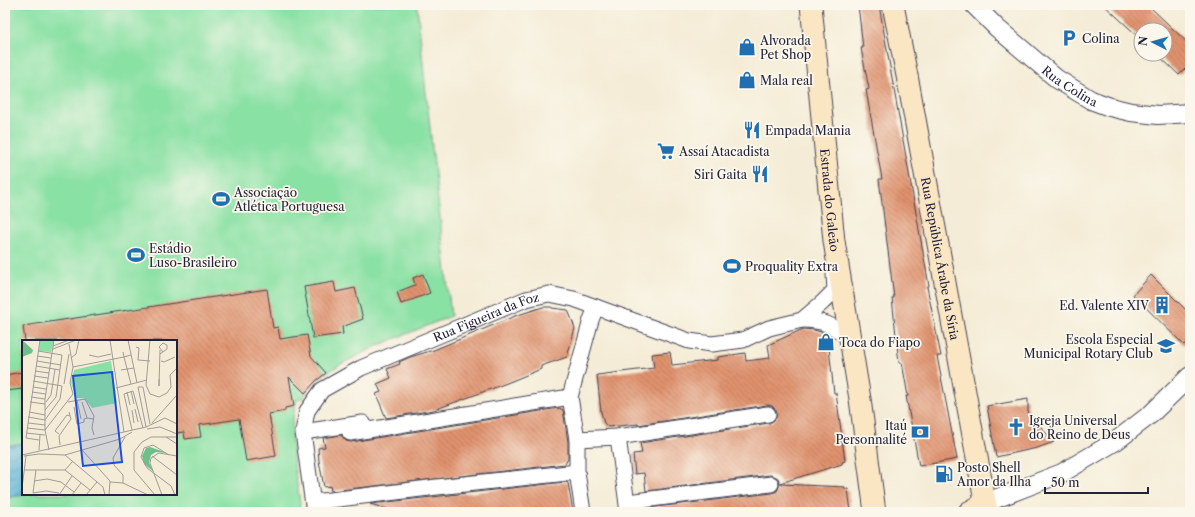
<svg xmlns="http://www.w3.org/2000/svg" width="1195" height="517" viewBox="0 0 1195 517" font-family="'Libre Caslon Text',serif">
	<defs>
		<pattern id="water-waves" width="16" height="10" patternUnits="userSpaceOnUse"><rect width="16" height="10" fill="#56b1d4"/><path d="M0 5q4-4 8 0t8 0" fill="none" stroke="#4790ad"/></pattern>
		<pattern id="building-back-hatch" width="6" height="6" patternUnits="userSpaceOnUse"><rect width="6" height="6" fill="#e0926d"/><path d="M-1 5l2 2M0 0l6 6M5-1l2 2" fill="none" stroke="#b5775b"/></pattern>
	</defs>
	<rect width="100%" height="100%" fill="#fbf7ec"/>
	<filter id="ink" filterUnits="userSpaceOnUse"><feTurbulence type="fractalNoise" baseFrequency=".025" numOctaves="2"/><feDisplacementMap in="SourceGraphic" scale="8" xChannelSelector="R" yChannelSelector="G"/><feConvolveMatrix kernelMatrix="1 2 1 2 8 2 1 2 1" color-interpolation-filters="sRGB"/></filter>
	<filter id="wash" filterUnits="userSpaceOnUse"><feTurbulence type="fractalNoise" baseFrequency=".012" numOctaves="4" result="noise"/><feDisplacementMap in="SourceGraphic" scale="16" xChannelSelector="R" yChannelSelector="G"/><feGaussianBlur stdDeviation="0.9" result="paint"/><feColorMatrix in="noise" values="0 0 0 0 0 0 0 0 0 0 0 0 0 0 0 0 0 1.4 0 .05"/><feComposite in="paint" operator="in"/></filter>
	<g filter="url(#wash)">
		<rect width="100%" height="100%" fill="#f4ecd6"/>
		<!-- pitch -->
		<path fill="#8ae1a4" stroke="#568270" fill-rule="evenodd" d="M5 5H417L425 83 451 316 379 345 339 365 317 380 309 388 303 398 297 400C286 436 295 467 300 503 299 508 298 510 293 512H5ZM23 341H176V494H23Z"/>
		<!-- water -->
		<path fill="url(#water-waves)" stroke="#3c6a88" d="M23 443V494H32L5 498V446Z"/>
		<g id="blocks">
			<!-- building -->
			<g fill="url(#building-back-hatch)">
				<path d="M858 5H879L929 286 927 287 941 356H937L957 459 919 466 906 396H908L902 363H899L892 298H894L879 179H882L866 90 869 89 861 48H863Z"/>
				<path d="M1104 5H1148L1190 45V64L1179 75 1157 54H1165V30H1141V39Z"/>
				<path d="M423 274 430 293 401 304 397 292 415 285 413 278Z"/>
				<path d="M1151 275 1190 314V339L1184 345 1133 295Z"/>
				<path d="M334 282 336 292 355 288 363 319 342 327 343 334 313 338 304 287Z"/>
				<path d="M267 289 273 328 278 327 280 339 307 335 311 356 326 373 316 381 305 393 289 377 294 406 285 408V411L269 414 276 456 246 461 239 419 199 425 201 437 185 439 184 432 176 433V341H25L23 326Z"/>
				<path d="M543 307H551L552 308 568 310 575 328 567 357 541 366V369L507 383 434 410 386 418 376 394 381 392 377 384 391 378 387 369 400 364 399 362 410 357 434 350 515 316Z"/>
				<path d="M803 329 814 330 824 333 828 339 834 393H836L845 461 842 462V464L780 483 778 478 774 476 770 475 646 491 644 473 635 474 633 454 642 453 640 443 769 423 773 421 776 418 777 412 775 409 772 406 767 405 638 425V424L608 427 604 423 601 412 597 375 654 368 652 354 670 352 672 365 718 360V357L745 353 746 361 770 358 768 345Z"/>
				<path d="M23 372V389L5 391V375Z"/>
				<path d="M1028 399V412L1054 442 1037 448 996 457 987 406Z"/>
				<path d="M559 408 563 410 568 442V459L565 464 331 491 330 486 324 487 319 461 318 448 325 447 323 438 341 435 346 441 351 442Z"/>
				<path d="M565 482 568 483 573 512H397L370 504Z"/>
				<path d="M780 484 845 487V489H848L851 512H648V508L772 493 777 491Z"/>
			</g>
		</g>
	</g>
	<g filter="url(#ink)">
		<use href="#blocks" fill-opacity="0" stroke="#424052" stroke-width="1"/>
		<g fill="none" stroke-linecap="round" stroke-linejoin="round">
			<!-- minor casing -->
			<g stroke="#424052" stroke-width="17">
				<g id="minor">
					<path d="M834 274 835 290 822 303 802 320C823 320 833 325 850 339"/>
					<path d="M596 307 591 320 570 397 577 439 618 437 628 512"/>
					<path d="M303 432 363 423"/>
					<path d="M350 433 570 397"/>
					<path d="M618 437 768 414"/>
					<path d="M577 439V472L583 512"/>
					<path d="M314 502 437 487 577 472"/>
					<path d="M627 502 771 484"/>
					<path id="s1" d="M314 512 303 432 307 411 322 390 361 368 526 299 549 294 574 299 689 341 712 344 743 340 769 328 802 320"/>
				</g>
			</g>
			<!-- tertiary casing -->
			<g stroke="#424052" stroke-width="20">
				<g id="tertiary">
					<path id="s2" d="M974 5 997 28 1057 79 1091 100 1110 107 1131 112 1158 115 1190 113"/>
					<path d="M985 503 1062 473 1116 441 1151 414 1190 376"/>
				</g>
			</g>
			<!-- secondary casing -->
			<g stroke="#424052" stroke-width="23">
				<g id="secondary">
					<path id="s3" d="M811 5 834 241 860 399 875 512"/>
					<path id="s4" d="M893 5 909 86 987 512"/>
					<path d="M969 512 985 503"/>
				</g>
			</g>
			<!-- minor -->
			<use href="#minor" stroke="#fff" stroke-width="15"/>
			<!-- tertiary -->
			<use href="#tertiary" stroke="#fff" stroke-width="18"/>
			<!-- secondary -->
			<use href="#secondary" stroke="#fbe6c4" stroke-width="21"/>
		</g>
	</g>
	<!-- icons -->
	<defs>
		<g id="parking-bare" transform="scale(1.38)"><path d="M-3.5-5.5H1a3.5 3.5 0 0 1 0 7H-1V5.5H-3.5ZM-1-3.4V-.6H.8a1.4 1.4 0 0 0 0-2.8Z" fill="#1f6fb2" stroke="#fbf7ec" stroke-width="2.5" paint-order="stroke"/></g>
		<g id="shop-bare" transform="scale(1.38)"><path d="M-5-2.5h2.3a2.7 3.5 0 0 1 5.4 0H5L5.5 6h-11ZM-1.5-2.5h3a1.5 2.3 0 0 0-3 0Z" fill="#1f6fb2" stroke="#fbf7ec" stroke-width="2.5" paint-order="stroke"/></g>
		<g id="restaurant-bare" transform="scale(1.38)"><path d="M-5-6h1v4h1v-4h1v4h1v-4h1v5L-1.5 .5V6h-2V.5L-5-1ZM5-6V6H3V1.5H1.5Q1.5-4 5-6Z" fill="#1f6fb2" stroke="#fbf7ec" stroke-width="2.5" paint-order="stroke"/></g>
		<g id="supermarket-bare" transform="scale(1.38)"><path d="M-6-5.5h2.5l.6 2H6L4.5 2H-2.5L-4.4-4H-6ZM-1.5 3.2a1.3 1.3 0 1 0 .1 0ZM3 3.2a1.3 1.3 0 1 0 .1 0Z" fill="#1f6fb2" stroke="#fbf7ec" stroke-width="2.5" paint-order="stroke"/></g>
		<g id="stadium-bare" transform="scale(1.38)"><path d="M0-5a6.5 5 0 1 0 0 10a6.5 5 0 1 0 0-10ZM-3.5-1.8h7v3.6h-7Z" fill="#1f6fb2" stroke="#fbf7ec" stroke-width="2.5" paint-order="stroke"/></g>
		<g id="building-bare" transform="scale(1.38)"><path d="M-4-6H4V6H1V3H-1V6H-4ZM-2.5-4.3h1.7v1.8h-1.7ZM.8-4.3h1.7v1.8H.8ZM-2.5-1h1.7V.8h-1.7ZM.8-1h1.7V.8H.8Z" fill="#1f6fb2" stroke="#fbf7ec" stroke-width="2.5" paint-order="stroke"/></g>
		<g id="school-bare" transform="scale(1.38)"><path d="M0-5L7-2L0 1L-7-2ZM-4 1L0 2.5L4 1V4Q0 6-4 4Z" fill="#1f6fb2" stroke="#fbf7ec" stroke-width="2.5" paint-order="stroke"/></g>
		<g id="church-bare" transform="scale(1.38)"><path d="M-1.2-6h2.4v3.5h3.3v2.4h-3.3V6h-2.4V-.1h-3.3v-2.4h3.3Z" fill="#1f6fb2" stroke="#fbf7ec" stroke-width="2.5" paint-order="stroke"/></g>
		<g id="bank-bare" transform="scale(1.38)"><path d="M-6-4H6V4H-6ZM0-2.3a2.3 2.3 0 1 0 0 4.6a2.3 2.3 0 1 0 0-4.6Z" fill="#1f6fb2" stroke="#fbf7ec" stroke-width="2.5" paint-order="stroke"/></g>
		<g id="fuel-bare" transform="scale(1.38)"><path d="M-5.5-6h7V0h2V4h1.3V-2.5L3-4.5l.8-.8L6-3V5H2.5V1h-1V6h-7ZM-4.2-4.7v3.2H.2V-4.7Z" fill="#1f6fb2" stroke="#fbf7ec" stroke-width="2.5" paint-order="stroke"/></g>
	</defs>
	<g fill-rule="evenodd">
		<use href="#parking-bare" x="1069" y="38"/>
		<use href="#shop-bare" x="747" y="47"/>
		<use href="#shop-bare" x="747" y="80"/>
		<use href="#restaurant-bare" x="752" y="130"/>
		<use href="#supermarket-bare" x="666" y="151"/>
		<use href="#restaurant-bare" x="760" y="174"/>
		<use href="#stadium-bare" x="221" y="199"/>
		<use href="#stadium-bare" x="136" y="255"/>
		<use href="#stadium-bare" x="732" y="266"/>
		<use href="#building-bare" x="1162" y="305"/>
		<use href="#shop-bare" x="826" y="342"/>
		<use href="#school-bare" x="1166" y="346"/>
		<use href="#church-bare" x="1016" y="427"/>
		<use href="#bank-bare" x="920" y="432"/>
		<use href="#fuel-bare" x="944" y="474"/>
	</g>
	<g text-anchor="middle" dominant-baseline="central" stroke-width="3.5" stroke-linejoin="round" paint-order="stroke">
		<!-- poi labels -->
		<g font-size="12" fill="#22223b" stroke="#fbf7ec" text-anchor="start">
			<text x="1082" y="38">Colina</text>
			<text x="760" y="40">Alvorada<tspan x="760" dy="14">Pet Shop</tspan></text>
			<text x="760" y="80">Mala real</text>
			<text x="765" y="130">Empada Mania</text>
			<text x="679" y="151">Assaí Atacadista</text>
			<text x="747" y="174" text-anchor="end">Siri Gaita</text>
			<text x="234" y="192">Associação<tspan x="234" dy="14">Atlética Portuguesa</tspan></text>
			<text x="149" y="248">Estádio<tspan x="149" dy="14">Luso-Brasileiro</tspan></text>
			<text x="745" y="266">Proquality Extra</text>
			<text x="1149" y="305" text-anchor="end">Ed. Valente XIV</text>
			<text x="1153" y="339" text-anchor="end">Escola Especial<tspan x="1153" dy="14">Municipal Rotary Club</tspan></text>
			<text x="839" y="342">Toca do Fiapo</text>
			<text x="1029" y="420">Igreja Universal<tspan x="1029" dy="14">do Reino de Deus</tspan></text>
			<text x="907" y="425" text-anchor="end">Itaú<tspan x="907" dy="14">Personnalité</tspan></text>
			<text x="957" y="467">Posto Shell<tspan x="957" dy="14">Amor da Ilha</tspan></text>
		</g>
		<!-- street labels -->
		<g font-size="12" fill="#22223b" stroke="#fbf7ec">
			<text stroke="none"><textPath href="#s2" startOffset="126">Rua Colina</textPath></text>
			<text stroke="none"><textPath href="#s3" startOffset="196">Estrada do Galeão</textPath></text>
			<text stroke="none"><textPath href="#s4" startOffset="258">Rua República Árabe da Síria</textPath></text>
			<text stroke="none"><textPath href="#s1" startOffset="308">Rua Figueira da Foz</textPath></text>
		</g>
	</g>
	<!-- overview -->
	<g transform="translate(22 340)">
		<rect width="155" height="155" fill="#f4ecd6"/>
		<path d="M0 0 11 10 10 13 0 17ZM128 107 145 113 134 112 129 115 127 123 132 132 122 124 120 116 124 108Z" fill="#6fbf8a"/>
		<path d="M18 0H32L29 12 17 11Z" fill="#8ae1a4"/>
		<path d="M89 21 95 63 70 68 62 58H54L49 43 52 30Z" fill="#8ae1a4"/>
		<path fill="none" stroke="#a09b98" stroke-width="1" d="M88 0 102 92M106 0 115 43M128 0 124 45 128 54 137 57 145 53 149 47 148 35 155 28M31 6 47 0M114 7 117 8 116 20 128 21M31 9 54 0M16 11 40 15 34 57 23 70M138 14 145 9V5L141 3 137 7 141 12M67 15 76 17 89 14M15 16 29 18M49 18 54 14 57 0M15 21 39 25M139 21 142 22 153 17M14 26 38 30M51 27 102 17 101 12M99 30 112 28M13 31 27 33M12 36 26 38M137 39V46L138 10M42 44 47 14M109 44 102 17 109 15M11 47 24 49M94 48 125 40M109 51 112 64M10 52 24 54M105 52 108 65M9 57 23 59M55 60 59 79M8 62 23 64M24 62 29 55 33 29M46 62 63 59 72 76 70 88 72 95M60 62 65 78M52 67 55 84 62 82V79L65 78 72 79M113 69 116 82M110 70 112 83M7 72 23 75M6 77 23 80 38 59 40 46 11 41M6 83 23 85M130 83 155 55M124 87 116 47H121L128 84M5 88 23 90M125 89 138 87 155 94M23 90 51 54 48 43 51 27 47 4M110 90 102 54 111 51 121 88M4 93 23 95M37 94 33 91 45 75 48 76M144 97 155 104M17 100 4 98 18 0M38 105 37 96 49 79 47 72M17 110 18 95M27 110 23 90V59L32 0M60 110 88 141 87 155M0 115 124 87 143 78 155 84M43 115 81 147 83 155M147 115 131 105 122 108 119 117 125 128 149 146 153 155M2 116 17 114 43 115 98 99 110 92M130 116 155 135M2 130H43L51 121M43 130 68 150M12 141 25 139 39 142 52 152M88 142 101 143 126 155M101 143V135L92 125 91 118 103 97M0 148 4 116M11 153 24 151 37 153M11 153 14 130M37 155 50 136M50 155 59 143M64 155 75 142M133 155 112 130V112L120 102 129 97H155M140 155 128 123 129 118 137 113 155 116"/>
		<path fill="#1d4ed8" fill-opacity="0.15" stroke="#1d4ed8" stroke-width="2" d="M90 32 100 122 61 126 51 36Z"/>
		<rect width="155" height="155" fill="none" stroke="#22223b" stroke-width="2"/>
	</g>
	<!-- margin -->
	<rect width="1195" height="517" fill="none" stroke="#fbf7ec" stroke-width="20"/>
	<!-- north arrow -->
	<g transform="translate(1153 42) rotate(276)"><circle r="19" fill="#fbf7ec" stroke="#a4a2a5"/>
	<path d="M0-3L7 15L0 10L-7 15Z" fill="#1f6fb2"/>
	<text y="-6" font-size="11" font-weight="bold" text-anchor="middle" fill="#22223b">N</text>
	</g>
	<!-- scale -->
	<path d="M1045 487v6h103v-6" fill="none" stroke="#22223b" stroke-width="2"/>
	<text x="1051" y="487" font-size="12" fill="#22223b" stroke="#fbf7ec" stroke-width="3" paint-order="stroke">50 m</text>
</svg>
